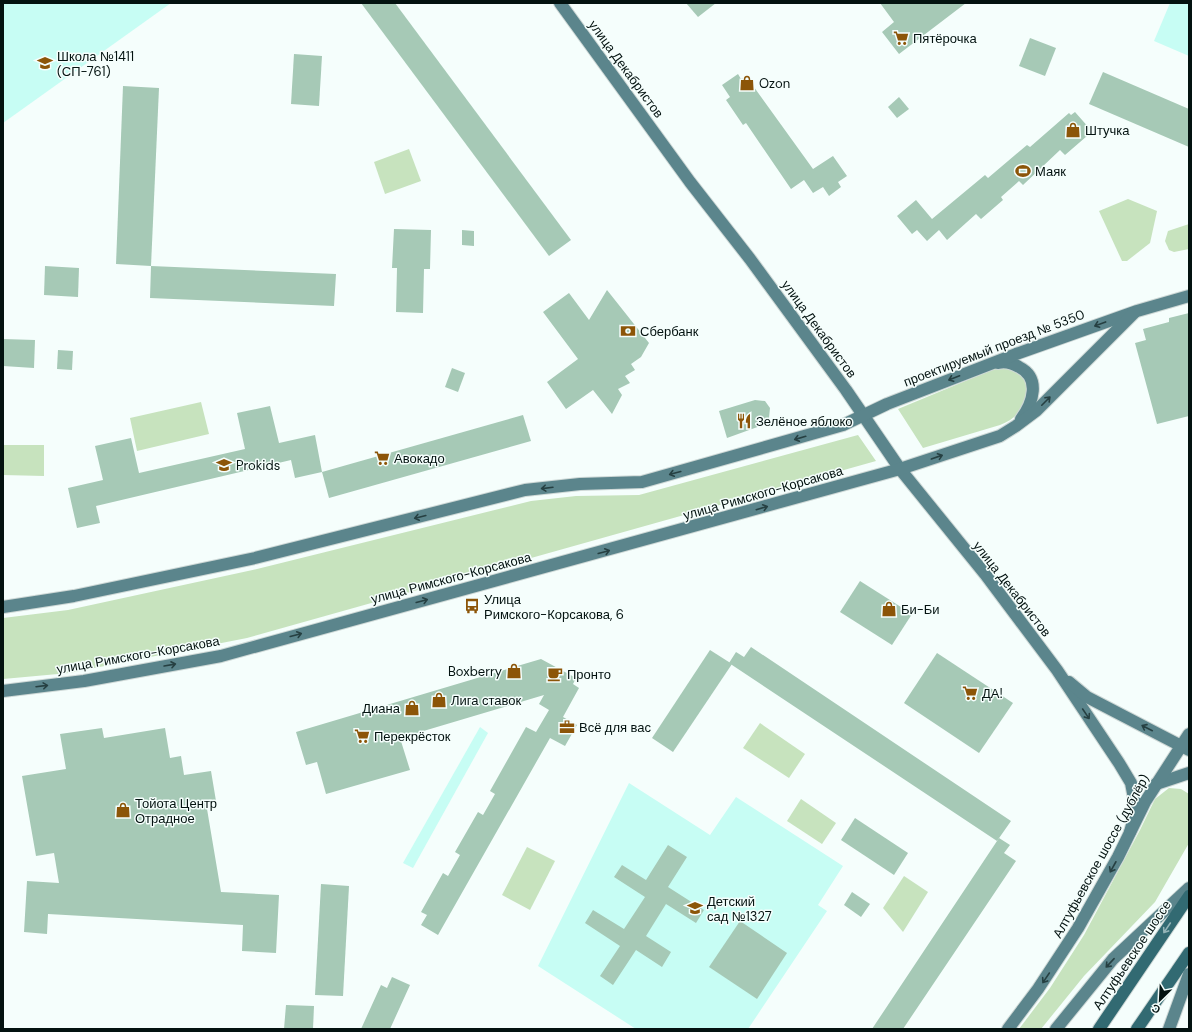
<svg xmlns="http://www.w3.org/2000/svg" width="1192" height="1032" viewBox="0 0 1192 1032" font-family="'DM Sans',sans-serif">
	<rect width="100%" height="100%" fill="#f5fefc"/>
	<!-- built -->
	<g fill="#c7fdf4">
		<path d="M3 3H171L3 123Z"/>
		<path d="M1170 3H1189V56L1154 41Z"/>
		<path d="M480 727 488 733 413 868 403 863Z"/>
		<path d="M629 783 710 835 736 797 843 866 818 905 827 911 748 1029H636L538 966Z"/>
	</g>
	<!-- green -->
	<g fill="#c7e3be">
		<path d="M409 149 421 181 385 194 374 162Z"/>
		<path d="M1128 199 1157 211 1150 243 1127 261H1122L1099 211Z"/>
		<path d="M1189 224V249L1174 252 1169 250 1165 241 1168 231Z"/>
		<path d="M999 367C1017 367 1029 375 1027 394 1026 398 1026 403 1024 406 1018 415 1010 421 1000 425L923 448 898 409Z"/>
		<path d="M201 402 209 434 137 451 130 418Z"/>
		<path d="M858 435 876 461 247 638 69 673 3 679V618L68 610 257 569 531 501 576 496 639 495Z"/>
		<path d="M3 445H44V476L3 475Z"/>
		<path d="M760 723 805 754 789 778 743 748Z"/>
		<path d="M1169 788 1181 789 1189 794V843L1155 902 1084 976 1041 1029H1019L1050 988 1084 935 1140 830 1155 799Z"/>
		<path d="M801 799 836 823 822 844 787 821Z"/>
		<path d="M527 847 555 861 530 910 502 895Z"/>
		<path d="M904 876 928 892 903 932 883 908Z"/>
	</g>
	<!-- building -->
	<g fill="#a6c9b6">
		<path d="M361 3H395L571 240 549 256Z"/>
		<path d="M686 3H716L698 17Z"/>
		<path d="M880 3H966L899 54 882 32 894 22Z"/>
		<path d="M1030 38 1056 48 1045 76 1019 66Z"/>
		<path d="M294 54 322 56 319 106 291 104Z"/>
		<path d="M1103 72 1189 109V147L1089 104Z"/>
		<path d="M738 74 741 79 746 76 813 169 833 156 847 176 838 182 841 187 829 196 823 187 813 193 804 180 791 189 746 123 743 125 726 100 730 97 722 85Z"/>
		<path d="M123 86 159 88 151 266 116 264Z"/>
		<path d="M899 97 909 109 897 118 888 107Z"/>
		<path d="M1075 112 1090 129 1085 133 1087 136 1065 155 1060 150 1023 185 1019 181 1001 197 1003 200 981 219 976 214 947 240 939 230 927 241 917 230 912 234 897 216 916 200 932 219 985 175 988 178 1027 145 1030 147 1069 113 1071 115Z"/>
		<path d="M394 229 431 230 430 269H424L423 313 396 312 397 268H392Z"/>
		<path d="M462 230 474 231V246L462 245Z"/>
		<path d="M45 266 79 268 78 297 44 295Z"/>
		<path d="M151 266 336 274 334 306 150 298Z"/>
		<path d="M607 290 649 343 641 357 631 364 635 370 625 376 630 383 618 389 622 395 612 414 593 390 566 409 547 382 578 359 543 312 569 293 589 320Z"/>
		<path d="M1189 313V416L1157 424 1135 343 1146 340 1143 329 1169 322V318Z"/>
		<path d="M3 339 35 340 34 368 3 366Z"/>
		<path d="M58 350 73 351 72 370 57 369Z"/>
		<path d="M452 368 465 373 458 392 445 387Z"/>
		<path d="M755 400 765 401 770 408 769 418 763 425 727 438 719 411Z"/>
		<path d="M270 406 279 443 315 435 322 472 295 478 291 460 96 506 100 523 77 528 68 488 103 480 95 446 131 438 139 473 245 449 237 413Z"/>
		<path d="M523 415 531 441 329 498 322 472Z"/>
		<path d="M860 581 912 614 892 645 840 612Z"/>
		<path d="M751 647 1011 821 997 841 729 663 736 652 744 657Z"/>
		<path d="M710 650 732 664 673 752 652 738Z"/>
		<path d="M937 653 1013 703 979 753 904 703Z"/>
		<path d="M541 659 576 678 573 684 579 688 563 717 577 725 565 746 550 738 438 935 421 925 427 915 421 912 443 873 448 876 460 855 455 852 478 812 483 815 495 794 490 791 526 727 536 732 549 710 539 704 544 695 400 738 410 770 326 794 317 762 306 765 296 732Z"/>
		<path d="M102 728 104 738 165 728 170 758 181 756 184 775 211 771 216 801 206 803 221 892 279 895 276 953 242 951 243 925 48 914 47 934 24 932 27 881 59 883 54 853 36 856 22 776 66 769 60 734Z"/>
		<path d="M855 818 908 853 894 875 841 840Z"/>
		<path d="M999 838 1010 845 1004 853 1016 861 903 1029H872Z"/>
		<path d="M668 845 687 857 668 887 704 910 696 923 666 904 646 936 671 952 662 967 636 950 613 985 600 976 620 946 585 923 593 910 624 929 645 897 614 877 622 865 646 880Z"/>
		<path d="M321 884 349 886 343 996 315 995Z"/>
		<path d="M852 892 870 904 861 917 844 905Z"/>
		<path d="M740 921 787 953 757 999 709 967Z"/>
		<path d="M392 977 410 985 390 1029H361L381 985 387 988Z"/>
		<path d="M286 1005 314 1006 313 1029H284Z"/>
	</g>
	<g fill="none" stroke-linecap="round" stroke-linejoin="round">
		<!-- secondary casing -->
		<g stroke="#ced8d6" stroke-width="14">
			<g id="secondary">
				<path d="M560 3 690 182 750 259 846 390 900 469 985 574 1057 670 1119 763 1131 783 1135 804V814L1130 832"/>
				<path d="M998 363C1005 361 1012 363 1019 367 1041 378 1033 403 1021 419"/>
				<path d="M3 607 74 596 255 558 525 490 580 484 642 482 843 425 887 404 1016 354 1137 311 1189 296"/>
				<path d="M1069 682 1087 697 1189 750"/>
				<path d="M3 691 84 681 221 656 900 469 1000 436 1016 426 1036 411 1134 313"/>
				<path d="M1156 784 1189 773"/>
				<path d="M1008 1029 1038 989 1078 928 1118 857 1145 802 1189 734"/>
				<path d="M1056 1029 1113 959 1189 888"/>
				<path d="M1169 1029 1189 974"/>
			</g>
		</g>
		<!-- primary casing -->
		<g stroke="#ced8d6" stroke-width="14">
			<g id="primary">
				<path d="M1099 1029 1189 896"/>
				<path d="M1137 1029 1189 953"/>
			</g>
		</g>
		<!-- secondary -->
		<use href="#secondary" stroke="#5b858c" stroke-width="12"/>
		<!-- primary -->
		<use href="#primary" stroke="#326a72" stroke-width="12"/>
	</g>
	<!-- one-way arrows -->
	<defs><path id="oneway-shaft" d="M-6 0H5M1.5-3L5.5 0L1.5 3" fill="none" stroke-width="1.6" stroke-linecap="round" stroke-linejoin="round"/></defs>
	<g stroke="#264042">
		<use href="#oneway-shaft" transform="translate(1100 324) rotate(160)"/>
		<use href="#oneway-shaft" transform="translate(954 378) rotate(159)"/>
		<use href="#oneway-shaft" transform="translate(1046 401) rotate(-45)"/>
		<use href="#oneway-shaft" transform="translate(800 438) rotate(164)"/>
		<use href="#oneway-shaft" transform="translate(937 457) rotate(-19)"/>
		<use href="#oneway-shaft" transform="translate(675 473) rotate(165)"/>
		<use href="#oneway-shaft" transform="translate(547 488) rotate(173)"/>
		<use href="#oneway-shaft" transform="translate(762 508) rotate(-16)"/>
		<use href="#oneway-shaft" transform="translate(420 517) rotate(166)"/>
		<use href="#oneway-shaft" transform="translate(604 552) rotate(-15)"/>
		<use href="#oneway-shaft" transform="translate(422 601) rotate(-15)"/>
		<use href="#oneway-shaft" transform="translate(296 635) rotate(-15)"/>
		<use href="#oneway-shaft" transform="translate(170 665) rotate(-10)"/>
		<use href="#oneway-shaft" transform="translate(42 686) rotate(-7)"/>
		<use href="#oneway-shaft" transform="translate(1086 714) rotate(56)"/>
		<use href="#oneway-shaft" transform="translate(1147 728) rotate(-153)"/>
		<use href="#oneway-shaft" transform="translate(1113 867) rotate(119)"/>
		<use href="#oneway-shaft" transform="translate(1110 963) rotate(133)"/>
		<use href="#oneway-shaft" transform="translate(1046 978) rotate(124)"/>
	</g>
	<use stroke="#94b4b7" href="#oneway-shaft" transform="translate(1167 928) rotate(124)"/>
	<!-- icons -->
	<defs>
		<g id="supermarket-bare" transform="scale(1.2)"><path d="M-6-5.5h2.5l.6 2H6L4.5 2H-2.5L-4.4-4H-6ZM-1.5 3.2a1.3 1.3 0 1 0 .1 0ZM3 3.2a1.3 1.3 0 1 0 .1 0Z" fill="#8c5508" stroke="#f5fefc" stroke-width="2.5" paint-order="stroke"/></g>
		<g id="school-bare" transform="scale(1.2)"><path d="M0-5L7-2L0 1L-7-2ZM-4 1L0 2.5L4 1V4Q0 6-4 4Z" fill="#8c5508" stroke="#f5fefc" stroke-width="2.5" paint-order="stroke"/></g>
		<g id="shop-bare" transform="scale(1.2)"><path d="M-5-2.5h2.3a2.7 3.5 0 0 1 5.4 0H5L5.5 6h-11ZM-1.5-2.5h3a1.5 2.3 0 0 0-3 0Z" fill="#8c5508" stroke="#f5fefc" stroke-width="2.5" paint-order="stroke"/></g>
		<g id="stadium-bare" transform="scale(1.2)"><path d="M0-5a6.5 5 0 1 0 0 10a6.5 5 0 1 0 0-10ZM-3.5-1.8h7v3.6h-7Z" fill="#8c5508" stroke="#f5fefc" stroke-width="2.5" paint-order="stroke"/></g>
		<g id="bank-bare" transform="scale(1.2)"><path d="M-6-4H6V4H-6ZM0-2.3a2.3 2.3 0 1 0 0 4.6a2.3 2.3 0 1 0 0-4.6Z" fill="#8c5508" stroke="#f5fefc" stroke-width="2.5" paint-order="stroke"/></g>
		<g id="restaurant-bare" transform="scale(1.2)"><path d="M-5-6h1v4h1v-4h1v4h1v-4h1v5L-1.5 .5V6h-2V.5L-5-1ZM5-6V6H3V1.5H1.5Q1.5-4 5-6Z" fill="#8c5508" stroke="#f5fefc" stroke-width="2.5" paint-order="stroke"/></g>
		<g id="bus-bare" transform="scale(1.2)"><path d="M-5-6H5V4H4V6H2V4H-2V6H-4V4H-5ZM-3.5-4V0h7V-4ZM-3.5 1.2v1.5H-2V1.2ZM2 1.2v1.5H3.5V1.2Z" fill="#8c5508" stroke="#f5fefc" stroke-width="2.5" paint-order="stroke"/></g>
		<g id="cafe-bare" transform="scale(1.2)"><path d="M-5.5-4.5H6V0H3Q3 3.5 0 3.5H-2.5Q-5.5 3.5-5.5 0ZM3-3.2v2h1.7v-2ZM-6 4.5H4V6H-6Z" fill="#8c5508" stroke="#f5fefc" stroke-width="2.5" paint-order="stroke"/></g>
		<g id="office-bare" transform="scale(1.2)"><path d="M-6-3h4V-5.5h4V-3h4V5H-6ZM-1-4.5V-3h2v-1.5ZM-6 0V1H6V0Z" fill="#8c5508" stroke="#f5fefc" stroke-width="2.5" paint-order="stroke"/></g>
	</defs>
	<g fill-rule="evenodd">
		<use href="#supermarket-bare" x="901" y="38"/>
		<use href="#school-bare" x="45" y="63"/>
		<use href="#shop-bare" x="747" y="83"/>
		<use href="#shop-bare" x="1073" y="130"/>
		<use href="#stadium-bare" x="1023" y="171"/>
		<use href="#bank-bare" x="628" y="331"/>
		<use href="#restaurant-bare" x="744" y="421"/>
		<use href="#supermarket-bare" x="382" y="458"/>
		<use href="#school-bare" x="224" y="465"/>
		<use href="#bus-bare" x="472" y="606"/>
		<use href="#shop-bare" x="889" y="609"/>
		<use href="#shop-bare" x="514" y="671"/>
		<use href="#cafe-bare" x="555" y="674"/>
		<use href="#supermarket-bare" x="970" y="693"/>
		<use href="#shop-bare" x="439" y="700"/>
		<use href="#shop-bare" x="412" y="708"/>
		<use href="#office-bare" x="567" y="727"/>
		<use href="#supermarket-bare" x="362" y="736"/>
		<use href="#shop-bare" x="123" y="810"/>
		<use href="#school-bare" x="695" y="908"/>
	</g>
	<g text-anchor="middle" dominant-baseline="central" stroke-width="3" stroke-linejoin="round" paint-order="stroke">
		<!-- poi labels -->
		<g font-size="13" fill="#031210" stroke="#f5fefc" text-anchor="start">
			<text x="913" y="38">Пятёрочка</text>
			<text x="57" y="56">Школа №1411<tspan x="57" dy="15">(СП-761)</tspan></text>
			<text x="759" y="83">Ozon</text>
			<text x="1085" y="130">Штучка</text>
			<text x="1035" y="171">Маяк</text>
			<text x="640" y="331">Сбербанк</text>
			<text x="756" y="421">Зелёное яблоко</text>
			<text x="394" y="458">Авокадо</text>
			<text x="236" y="465">Prokids</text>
			<text x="484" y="599">Улица<tspan x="484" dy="15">Римского-Корсакова, 6</tspan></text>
			<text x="901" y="609">Би-Би</text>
			<text x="502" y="671" text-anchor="end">Boxberry</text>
			<text x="567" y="674">Пронто</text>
			<text x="982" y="693">ДА!</text>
			<text x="451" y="700">Лига ставок</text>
			<text x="400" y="708" text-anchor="end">Диана</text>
			<text x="579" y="727">Всё для вас</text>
			<text x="374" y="736">Перекрёсток</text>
			<text x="135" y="803">Тойота Центр<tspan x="135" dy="15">Отрадное</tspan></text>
			<text x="707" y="901">Детский<tspan x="707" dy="15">сад №1327</tspan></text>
		</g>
		<!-- street labels -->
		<g font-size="13" fill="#031210" stroke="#f5fefc">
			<text transform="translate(626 69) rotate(54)">улица Декабристов</text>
			<text transform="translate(819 329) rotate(54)">улица Декабристов</text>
			<text transform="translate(994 348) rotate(-21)">проектируемый проезд № 5350</text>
			<text transform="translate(763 493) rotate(-16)">улица Римского-Корсакова</text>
			<text transform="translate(451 578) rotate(-15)">улица Римского-Корсакова</text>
			<text transform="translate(1012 589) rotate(52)">улица Декабристов</text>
			<text transform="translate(138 655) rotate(-10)">улица Римского-Корсакова</text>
			<text transform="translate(1101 856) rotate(-61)">Алтуфьевское шоссе (дублёр)</text>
			<text transform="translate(1132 955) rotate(-56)">Алтуфьевское шоссе</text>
		</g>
	</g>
	<!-- border -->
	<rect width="1192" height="1032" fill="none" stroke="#031210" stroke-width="8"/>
	<!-- north arrow -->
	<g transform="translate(1160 1000) rotate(204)" stroke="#f5fefc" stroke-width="3" paint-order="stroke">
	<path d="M0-3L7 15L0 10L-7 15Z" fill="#031210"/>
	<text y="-6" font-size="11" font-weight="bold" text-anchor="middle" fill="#031210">С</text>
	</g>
</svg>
